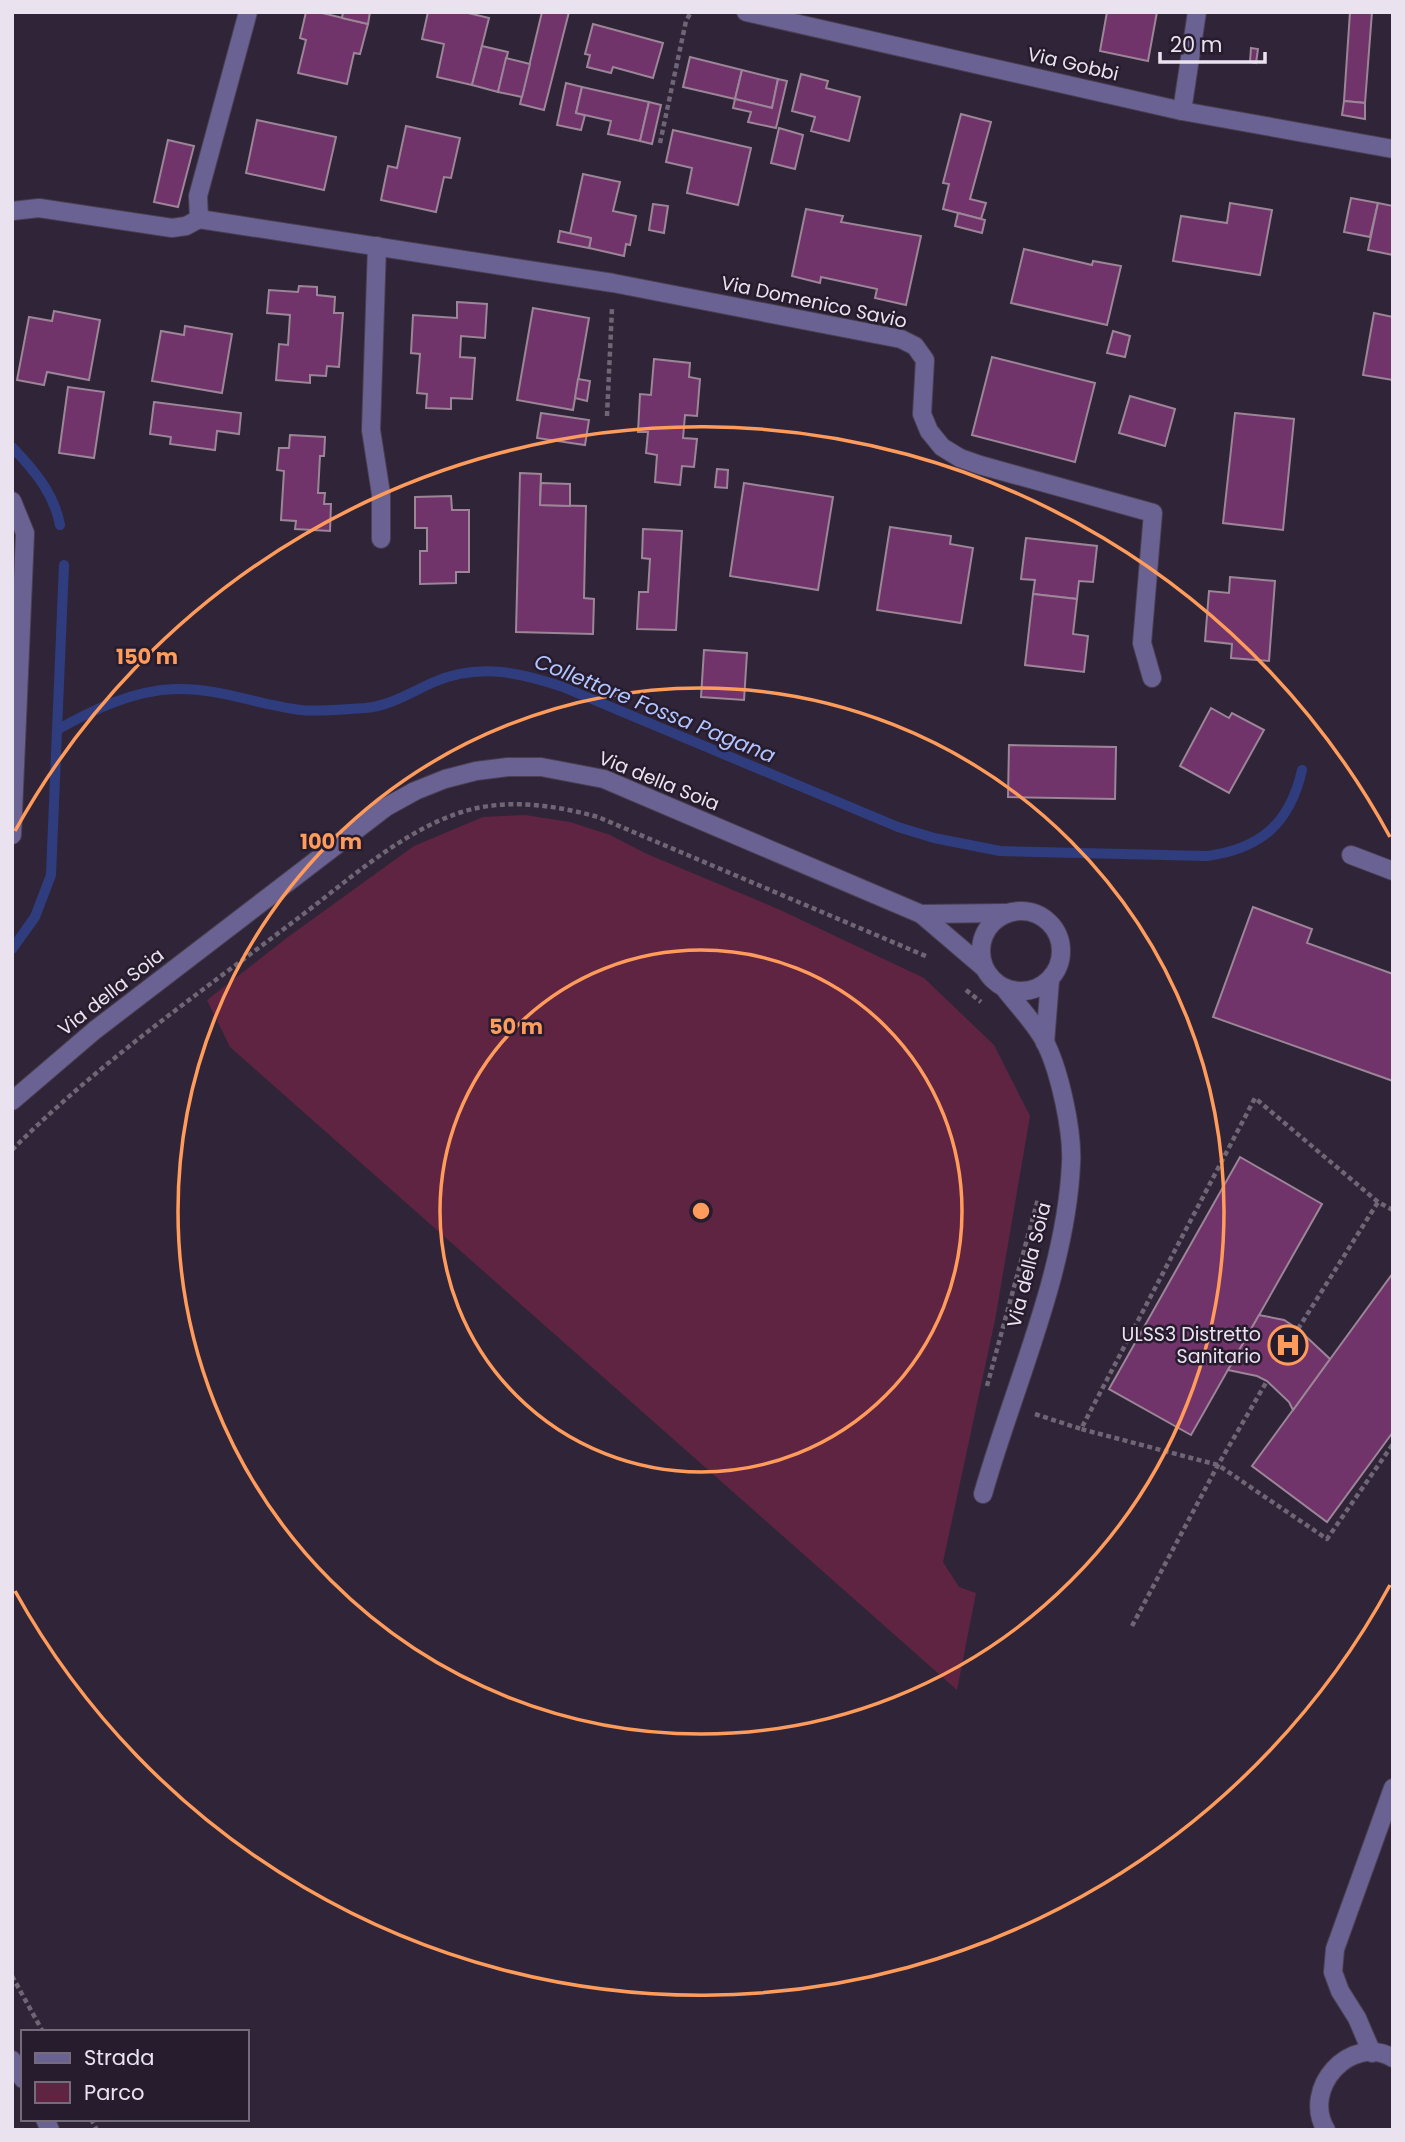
<svg xmlns="http://www.w3.org/2000/svg" width="1405" height="2142" viewBox="0 0 1405 2142" font-family="Poppins,sans-serif">
	<rect width="100%" height="100%" fill="#302538"/>
	<!-- green -->
	<path fill="#5f2442" d="M525 815 570 822 610 835 647 854 778 909 924 978 994 1045 1030 1116 995 1320 943 1562 959 1587 976 1593 957 1690 230 1047 207 1000 288 937 414 846 483 817Z"/>
	<g fill="none" stroke-linecap="round" stroke-linejoin="round">
		<!-- stream -->
		<g stroke="#2f3d7e" stroke-width="10">
			<path d="M12 447C34 470 54 493 60 525"/>
			<path d="M57 730 64 565"/>
			<path d="M12 949 35 917 51 875 57 730C92 710 134 690 176 689 219 688 259 705 301 710 322 712 344 709 365 708 390 706 411 692 434 682 478 663 519 672 563 687L898 827 934 838 1000 851 1207 856C1261 849 1290 823 1302 770"/>
		</g>
	</g>
	<!-- building -->
	<g fill="#70346a" stroke="#9b8597" stroke-width="2">
		<path d="M306 12H318L368 24 360 54 354 53 347 84 298 73 306 40 300 38Z"/>
		<path d="M343 12H370L368 24 342 18Z"/>
		<path d="M428 12H464L489 18 472 85 437 77 444 44 422 39Z"/>
		<path d="M542 12H569L544 110 520 104Z"/>
		<path d="M1107 12H1157L1148 61 1100 51Z"/>
		<path d="M1350 12H1372L1365 103 1344 101Z"/>
		<path d="M593 24 663 43 653 78 613 67 611 73 587 67 590 55 585 54Z"/>
		<path d="M482 46 508 52 498 92 472 85Z"/>
		<path d="M1251 48 1258 49 1256 63 1250 62Z"/>
		<path d="M690 57 742 70 735 99 683 87Z"/>
		<path d="M506 58 530 64 522 97 498 92Z"/>
		<path d="M742 70 778 79 772 108 735 99Z"/>
		<path d="M801 74 828 81 826 88 860 97 849 141 811 131 815 117 792 111Z"/>
		<path d="M778 79 787 81 776 128 748 122 751 112 733 108 735 99 772 108Z"/>
		<path d="M566 83 582 87 576 113 585 115 581 130 557 125Z"/>
		<path d="M582 87 649 102 640 141 608 134 611 121 576 113Z"/>
		<path d="M1344 101 1365 103V119L1342 115Z"/>
		<path d="M649 102 661 105 652 144 640 141Z"/>
		<path d="M961 114 991 122 970 199 986 203 981 219 943 209 949 184 943 183Z"/>
		<path d="M257 120 336 137 324 190 246 173Z"/>
		<path d="M406 126 460 138 451 178 444 177 436 212 381 200 388 166 397 168Z"/>
		<path d="M779 128 803 135 795 169 771 163Z"/>
		<path d="M673 130 751 148 738 205 687 193 692 168 666 162Z"/>
		<path d="M168 140 194 146 178 207 154 202Z"/>
		<path d="M583 174 620 182 613 211 636 216 630 245 626 244 624 256 589 248 591 238 570 234Z"/>
		<path d="M1351 198 1378 203 1370 237 1344 232Z"/>
		<path d="M1230 203 1272 210 1260 275 1173 261 1181 216 1227 223Z"/>
		<path d="M1378 203 1393 206V255L1368 250Z"/>
		<path d="M653 204 668 206 664 233 649 230Z"/>
		<path d="M806 209 843 216 841 222 921 236 906 305 875 298 877 289 821 277 820 283 792 276Z"/>
		<path d="M958 213 985 220 982 233 955 226Z"/>
		<path d="M560 231 591 238 589 248 558 242Z"/>
		<path d="M1024 249 1092 265 1093 261 1121 266 1107 325 1011 303Z"/>
		<path d="M299 286 317 287V295L335 297 334 313H343L339 367 327 366 326 376 310 375V383L276 380 279 344 288 345 290 315 267 313 269 290 298 292Z"/>
		<path d="M457 302 487 304 485 338 461 336 460 357 475 358 472 399 451 398V409L426 408 427 394 417 393 420 354 411 353 413 315 457 318Z"/>
		<path d="M533 308 589 318 573 410 517 400Z"/>
		<path d="M54 311 100 320 89 380 47 372 44 385 17 380 29 317 52 321Z"/>
		<path d="M1374 313 1393 317V380L1363 375Z"/>
		<path d="M185 326 232 334 222 393 152 381 161 331 184 335Z"/>
		<path d="M1113 331 1130 336 1125 357 1107 353Z"/>
		<path d="M992 357 1095 383 1075 462 972 435Z"/>
		<path d="M654 359 690 363 689 377 700 379 697 416 685 415 683 438 697 439 694 467 682 466 680 485 655 482 657 455 646 453 648 432H638L640 394 651 395Z"/>
		<path d="M578 379 590 381 587 401 575 398Z"/>
		<path d="M68 387 104 392 94 458 59 453Z"/>
		<path d="M1130 396 1175 409 1165 446 1119 433Z"/>
		<path d="M154 402 241 413 239 434 217 431 215 450 170 444 171 437 150 434Z"/>
		<path d="M541 413 589 420 585 445 537 438Z"/>
		<path d="M1235 413 1294 419 1283 530 1223 523Z"/>
		<path d="M290 435 325 437 324 456H320L318 493H325L324 504H331L330 531 295 529 296 521 281 520 284 471 277 470 279 448H289Z"/>
		<path d="M717 469 728 470 727 488 715 487Z"/>
		<path d="M520 473 541 474 540 505 586 506 584 598 594 599 593 634 516 632Z"/>
		<path d="M541 483 570 484V506L540 505Z"/>
		<path d="M744 483 833 497 818 590 730 576Z"/>
		<path d="M451 496 452 510H469V572H456V583L420 584V551H427V528H415V497Z"/>
		<path d="M890 527 951 536 950 544 973 548 961 623 877 610Z"/>
		<path d="M643 529 682 531 676 630 637 629 639 592H648L650 559 642 558Z"/>
		<path d="M1026 538 1097 546 1093 582 1079 581 1077 599 1033 594 1035 580 1021 579Z"/>
		<path d="M1230 577 1275 581 1269 661 1231 658 1232 644 1205 641 1209 591 1229 593Z"/>
		<path d="M1033 594 1077 599 1073 634 1088 636 1084 672 1025 665Z"/>
		<path d="M704 650 747 653 744 700 701 697Z"/>
		<path d="M1211 708 1229 718 1232 713 1264 730 1229 793 1180 766Z"/>
		<path d="M1009 745 1116 747 1115 799 1008 797Z"/>
		<path d="M1253 907 1312 929 1307 943 1393 974V1081L1213 1017Z"/>
		<path d="M1240 1157 1322 1204 1191 1435 1109 1389Z"/>
		<path d="M1393 1273V1432L1327 1522 1252 1466Z"/>
		<path d="M1259 1315 1284 1320 1298 1329 1330 1359 1293 1410 1289 1402 1267 1381 1257 1376 1228 1370Z"/>
	</g>
	<g fill="none" stroke-linecap="round" stroke-linejoin="round">
		<!-- service casing -->
		<g stroke="#4a4052" stroke-width="20">
			<g id="service">
				<path d="M12 211 39 208 172 228 186 226 199 219"/>
				<path d="M377 246 371 430 381 494V539"/>
				<path d="M12 501 25 533 12 835"/>
				<path d="M1351 855 1393 871"/>
			</g>
		</g>
		<!-- minor casing -->
		<g stroke="#4a4052" stroke-width="20">
			<g id="minor">
				<path d="M248 12 198 196 199 219 613 283 901 339 915 346 925 360 922 414 929 431 942 447 960 458 980 465 1153 513 1142 643 1152 678"/>
				<path d="M1182 111 1197 12"/>
				<circle cx="1021" cy="951" r="40"/>
				<path d="M921 914 1005 913"/>
				<path d="M1045 1043 1050 980"/>
				<path d="M12 1101 95 1030 386 807 415 791 445 779 476 771 508 767H541L604 779 921 914 983 967"/>
				<path d="M983 1494C1013 1388 1066 1274 1071 1164 1073 1132 1060 1073 1046 1044 1037 1025 1018 1006 1005 989"/>
				<path d="M1372 2053 1357 2018 1340 1991 1333 1972 1335 1949 1393 1788"/>
				<path d="M1326 2130C1301 2089 1350 2033 1393 2058"/>
			</g>
		</g>
		<!-- tertiary casing -->
		<g stroke="#4a4052" stroke-width="20">
			<g id="tertiary">
				<path d="M746 12 1182 111 1393 149"/>
				<path d="M12 2060 23 2079"/>
				<path d="M45 2119 50 2130"/>
			</g>
		</g>
		<!-- path -->
		<g stroke="#6e6575" stroke-width="4.5" stroke-dasharray="5 3.5" stroke-linecap="butt">
			<path d="M660 143 686 21 691 12"/>
			<path d="M607 416 612 308"/>
			<path d="M966 990 981 1002"/>
			<path d="M12 1150C97 1064 197 995 293 922 344 884 401 831 462 812 506 798 555 805 598 817L928 957"/>
			<path d="M1393 1210 1378 1202 1255 1098 1081 1429 1218 1465 1327 1539 1393 1444"/>
			<path d="M1298 1329 1378 1202"/>
			<path d="M987 1386 1038 1199"/>
			<path d="M1035 1414 1081 1429"/>
			<path d="M1132 1626 1218 1465 1267 1381"/>
			<path d="M12 1976 43 2032"/>
			<path d="M91 2119 97 2130"/>
		</g>
		<!-- service -->
		<use href="#service" stroke="#6b6294" stroke-width="18"/>
		<!-- minor -->
		<use href="#minor" stroke="#6b6294" stroke-width="18"/>
		<!-- tertiary -->
		<use href="#tertiary" stroke="#6b6294" stroke-width="18"/>
	</g>
	<!-- distance rings -->
	<g fill="none" stroke="#ff9b5b" stroke-width="3.5">
		<circle cx="701" cy="1211" r="261"/>
		<circle cx="701" cy="1211" r="523"/>
		<path d="M1390 1585A784 784 0 0 1 15 1591M15 831A784 784 0 0 1 1390 837"/>
	</g>
	<!-- icons -->
	<defs>
		<g id="hospital-ring" transform="scale(2.0125)"><circle r="9.5" fill="#261c2e" stroke="#ff9b5b" stroke-width="1.5"/><path d="M-5-5h3v3.5h4V-5h3V5h-3V1.5h-4V5h-3Z" fill="#ff9b5b"/></g>
	</defs>
	<g fill-rule="evenodd">
		<use href="#hospital-ring" x="1288" y="1345"/>
	</g>
	<g text-anchor="middle" dominant-baseline="central" stroke-width="5" stroke-linejoin="round" paint-order="stroke">
		<!-- street labels -->
		<g font-size="19" fill="#eae3ef" stroke="#261c2e">
			<text transform="translate(1073 64) rotate(13)">Via Gobbi</text>
			<text transform="translate(814 302) rotate(12)">Via Domenico Savio</text>
			<text transform="translate(659 781) rotate(22)">Via della Soia</text>
			<text transform="translate(111 992) rotate(-38)">Via della Soia</text>
			<text transform="translate(1029 1265) rotate(-76)">Via della Soia</text>
		</g>
		<!-- poi labels -->
		<g font-size="19" fill="#eae3ef" stroke="#261c2e" text-anchor="end">
			<text x="1261" y="1334">ULSS3 Distretto<tspan x="1261" dy="22">Sanitario</tspan></text>
		</g>
		<!-- water labels -->
		<g font-size="21" font-style="italic" fill="#b2c4ff" stroke="#261c2e">
			<text transform="translate(655 708) rotate(22)">Collettore Fossa Pagana</text>
		</g>
	</g>
	<circle cx="701" cy="1211" r="10" fill="#ff9b5b" stroke="#261c2e" stroke-width="3.5"/>
	<g font-size="21" text-anchor="middle" font-weight="bold" fill="#ff9b5b" stroke="#261c2e" stroke-width="5" stroke-linejoin="round" paint-order="stroke">
		<text x="147" y="664">150 m</text>
		<text x="331" y="849">100 m</text>
		<text x="516" y="1034">50 m</text>
	</g>
	<!-- border -->
	<rect width="1405" height="2142" fill="none" stroke="#eae3ef" stroke-width="28"/>
	<!-- legend -->
	<rect x="21" y="2030" width="228" height="91" fill="#261c2e" stroke="#746c7b" stroke-width="2"/>
	<rect x="35" y="2053" width="35" height="10" fill="#6b6294" stroke="#746c7b" stroke-width="2"/>
	<text x="84" y="2065" font-size="21" fill="#eae3ef">Strada</text>
	<rect x="35" y="2082" width="35" height="21" fill="#5f2442" stroke="#746c7b" stroke-width="2"/>
	<text x="84" y="2100" font-size="21" fill="#eae3ef">Parco</text>
	<!-- scale -->
	<path d="M1160 52v10h105v-10" fill="none" stroke="#eae3ef" stroke-width="3.5"/>
	<text x="1170" y="52" font-size="21" fill="#eae3ef" stroke="#261c2e" stroke-width="5" paint-order="stroke">20 m</text>
</svg>
